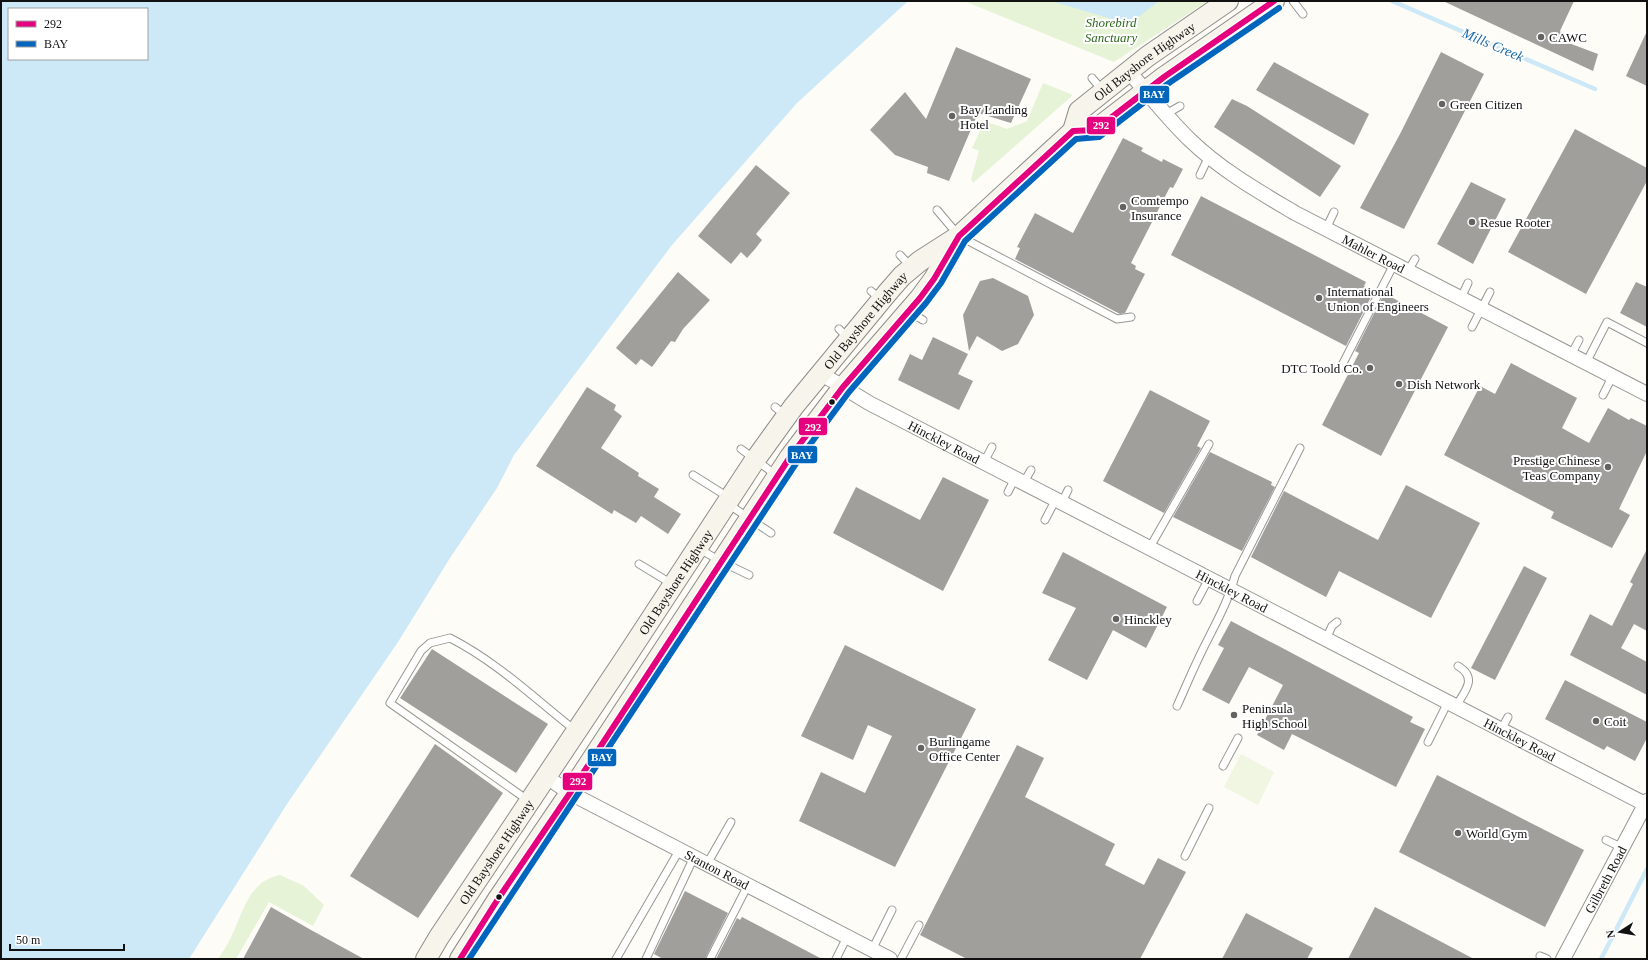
<svg xmlns="http://www.w3.org/2000/svg" width="1648" height="960" viewBox="0 0 1648 960" font-family="'Times New Roman',serif">
	<rect width="100%" height="100%" fill="#fdfcf7"/>
	<!-- green -->
	<g fill="#e7f3d7">
		<path d="M964 1H1208L1114 62Z"/>
		<path d="M1043 83 1073 95 973 183 971 179 979 151 972 148 985 121 1007 129 1027 121Z"/>
		<path d="M280 875 304 886 324 905 313 926 269 902 236 959H218C223 951 229 943 232 935 244 910 249 881 280 875Z"/>
	</g>
	<!-- pitch -->
	<path fill="#f0f6e1" d="M1241 754 1274 772 1258 805 1224 787Z"/>
	<!-- water -->
	<g fill="#cde8f7" fill-rule="evenodd">
		<path d="M1 1H908L797 103 672 245 514 455 497 488 450 558 398 642 287 804 189 959H1ZM9 9H147V59H9Z"/>
		<path d="M1051 1H1159L1129 24Z"/>
	</g>
	<g fill="none" stroke-linecap="round" stroke-linejoin="round">
		<!-- stream -->
		<g stroke="#cde8f7" stroke-width="4.5">
			<path d="M1392 1 1595 89"/>
			<path d="M1601 959 1647 869"/>
		</g>
	</g>
	<!-- building -->
	<g fill="#a19f9c">
		<path d="M1443 1H1574L1560 31 1566 42 1598 54 1593 71Z"/>
		<path d="M1647 31V86L1626 76Z"/>
		<path d="M956 47 1031 79 1011 123 978 113 949 181 927 173 928 167 895 155 870 130 905 92 926 119Z"/>
		<path d="M1441 52 1484 74 1404 229 1360 208 1400 134Z"/>
		<path d="M1274 62 1369 114 1354 145 1256 90Z"/>
		<path d="M1232 99 1247 106 1341 166 1320 197 1214 127Z"/>
		<path d="M1575 129 1647 168V181L1586 294 1508 252Z"/>
		<path d="M1123 138 1143 148 1141 151 1162 162 1163 159 1183 169 1173 188 1170 187 1131 263 1136 266 1135 269 1145 274 1125 313 1120 314 1015 259 1020 248 1017 247 1035 213 1073 233Z"/>
		<path d="M756 165 790 193 756 234 762 240 755 249 747 258 741 252 731 264 698 236Z"/>
		<path d="M1471 182 1506 199 1473 264 1437 244Z"/>
		<path d="M1201 196 1366 282 1364 286 1374 291 1346 346 1171 255Z"/>
		<path d="M678 272 710 300 683 329 675 342 671 341 652 367 641 359 636 365 616 348Z"/>
		<path d="M993 278 1028 296 1034 315 1018 344 1002 351 977 336 969 351 963 315 980 281Z"/>
		<path d="M1636 282 1647 287V327L1620 313Z"/>
		<path d="M1383 296 1388 298 1389 296 1448 327 1381 456 1322 425 1359 353 1355 351Z"/>
		<path d="M933 337 968 354 958 374 973 381 959 410 898 380 910 354 922 360Z"/>
		<path d="M1511 363 1577 398 1562 428 1589 443 1608 408 1629 420 1631 418 1647 426V451L1619 509 1630 515 1612 548 1551 518 1554 512 1444 455 1480 386 1495 394Z"/>
		<path d="M587 387 616 405 614 410 622 416 601 448 639 473 638 476 659 489 654 497 681 514 668 534 641 516 636 523 614 510 612 514 536 466Z"/>
		<path d="M1150 390 1210 421 1197 446 1201 448 1164 513 1103 481Z"/>
		<path d="M1210 452 1272 482 1271 485 1275 487 1242 551 1173 517Z"/>
		<path d="M943 477 989 500 943 591 833 533 856 487 920 520Z"/>
		<path d="M1406 485 1480 523 1431 618 1339 571 1326 597 1251 557 1284 491 1378 540Z"/>
		<path d="M1647 549V631L1634 624 1621 648 1647 662V695L1570 655 1590 614 1612 626 1633 584 1630 582Z"/>
		<path d="M1063 552 1167 607 1146 648 1113 630 1087 680 1048 660 1076 608 1042 593Z"/>
		<path d="M1524 566 1547 578 1495 680 1471 668Z"/>
		<path d="M1231 621 1413 717 1410 722 1425 729 1396 787 1292 734 1284 750 1257 735 1283 685 1249 667 1229 704 1202 690 1224 648 1218 645Z"/>
		<path d="M845 645 976 709 895 867 799 821 821 772 865 793 892 736 868 725 853 760 801 736Z"/>
		<path d="M432 649 548 724 516 773 400 698Z"/>
		<path d="M1565 680 1647 722V738L1635 761 1607 746 1604 750 1545 719Z"/>
		<path d="M435 744 503 793 418 918 350 876Z"/>
		<path d="M1017 745 1044 758 1025 797 1115 844 1105 865 1144 885 1158 858 1186 872 1140 959H967L920 935Z"/>
		<path d="M1437 775 1584 850 1545 927 1399 852Z"/>
		<path d="M685 891 728 913 705 959H663L654 954Z"/>
		<path d="M271 907 311 930 364 959H243Z"/>
		<path d="M1375 907 1474 959H1348Z"/>
		<path d="M1246 913 1313 948 1307 959H1222Z"/>
		<path d="M742 917 822 959H716L737 918 740 920Z"/>
	</g>
	<g fill="none" stroke-linecap="round" stroke-linejoin="round">
		<!-- lane casing -->
		<g stroke="#979795" stroke-width="9">
			<g id="lane">
				<path d="M1293 1 1303 14"/>
				<path d="M1092 78 1103 91"/>
				<path d="M1166 114 1180 106"/>
				<path d="M1200 175 1209 156"/>
				<path d="M937 210 959 236 1117 319 1131 317"/>
				<path d="M1326 229 1334 212"/>
				<path d="M900 255 911 267"/>
				<path d="M1408 271 1415 259"/>
				<path d="M871 291 881 300"/>
				<path d="M1461 298 1468 283"/>
				<path d="M909 312 923 320"/>
				<path d="M1472 327 1490 292"/>
				<path d="M839 329 849 339"/>
				<path d="M1571 355 1579 340"/>
				<path d="M1586 363 1607 322 1647 343"/>
				<path d="M1340 369 1394 264"/>
				<path d="M1603 395 1612 377"/>
				<path d="M775 407 786 416"/>
				<path d="M741 449 776 475"/>
				<path d="M984 462 992 447"/>
				<path d="M693 475 728 497"/>
				<path d="M1024 482 1031 470"/>
				<path d="M1008 492 1015 478"/>
				<path d="M1062 502 1068 490"/>
				<path d="M728 504 771 533"/>
				<path d="M1045 520 1056 499"/>
				<path d="M1150 547 1209 444"/>
				<path d="M698 548 720 561 749 575"/>
				<path d="M639 564 672 584"/>
				<path d="M1197 601 1209 578"/>
				<path d="M1326 639 1332 626 1337 622"/>
				<path d="M1177 706C1187 684 1196 662 1207 641 1218 619 1229 599 1235 576L1300 448"/>
				<path d="M1456 706C1465 691 1478 678 1458 666"/>
				<path d="M1501 730 1508 717"/>
				<path d="M1428 742 1448 702"/>
				<path d="M1223 766 1238 738"/>
				<path d="M529 801 390 703 421 651 430 643 450 638C497 662 534 698 576 731"/>
				<path d="M1606 840 1623 848"/>
				<path d="M1185 856 1209 808"/>
				<path d="M707 864 731 822"/>
				<path d="M872 950 892 910"/>
				<path d="M1540 956 1547 959"/>
				<path d="M616 959 680 849"/>
				<path d="M646 959 694 857"/>
				<path d="M710 959 748 885"/>
				<path d="M836 959 847 937"/>
				<path d="M901 959 919 925"/>
			</g>
		</g>
		<!-- street casing -->
		<g stroke="#979795" stroke-width="16">
			<g id="street">
				<path id="s1" d="M1129 72C1149 94 1168 119 1190 140 1221 170 1258 191 1295 213L1647 394"/>
				<path id="s2" d="M820 373 869 403 1645 804"/>
				<path id="s3" d="M545 776 570 793 890 959"/>
				<path id="s4" d="M1563 959 1647 801"/>
			</g>
		</g>
		<!-- secondary casing -->
		<g stroke="#8e8d8b" stroke-width="22">
			<g id="secondary">
				<path d="M1073 131 1095 130 1164 77 1274 1"/>
				<path id="s5" d="M426 959 439 937 626 657 755 460 794 406 888 292 902 276 920 261 959 236 1073 131 1079 111 1148 56 1228 1"/>
				<path d="M460 959 498 899 570 793 790 457 843 387 920 298 934 279 957 239"/>
			</g>
		</g>
		<!-- lane -->
		<use href="#lane" stroke="#fffffe" stroke-width="7"/>
		<!-- street -->
		<use href="#street" stroke="#fffffe" stroke-width="14"/>
		<!-- secondary -->
		<use href="#secondary" stroke="#f6f4eb" stroke-width="20"/>
		<!-- bus-1 casing -->
		<g stroke="#fff" stroke-width="9">
			<path id="bus-1" d="M460 959 498 899 570 793 790 457 843 387 920 298 934 279 959 236 1073 131 1095 130 1164 77 1274 1"/>
		</g>
		<!-- bus-2 casing -->
		<g stroke="#fff" stroke-width="9">
			<path id="bus-2" d="M469 959 797 462 849 392 926 303 941 283 965 241 1076 139 1099 137 1169 83 1279 8"/>
		</g>
		<!-- bus-1 -->
		<use href="#bus-1" stroke="#e5007d" stroke-width="6"/>
		<!-- bus-2 -->
		<use href="#bus-2" stroke="#0065bd" stroke-width="6"/>
	</g>
	<!-- markers -->
	<g fill="#646362" stroke="#fff" stroke-width="1.5">
		<circle cx="1541" cy="37" r="4"/>
		<circle cx="1442" cy="104" r="4"/>
		<circle cx="952" cy="116" r="4"/>
		<circle cx="1123" cy="207" r="4"/>
		<circle cx="1472" cy="222" r="4"/>
		<circle cx="1319" cy="298" r="4"/>
		<circle cx="1370" cy="368" r="4"/>
		<circle cx="1399" cy="384" r="4"/>
		<circle cx="1608" cy="467" r="4"/>
		<circle cx="1116" cy="619" r="4"/>
		<circle cx="1234" cy="715" r="4"/>
		<circle cx="1596" cy="721" r="4"/>
		<circle cx="921" cy="748" r="4"/>
		<circle cx="1458" cy="833" r="4"/>
	</g>
	<g fill="#111" stroke="#fff" stroke-width="1.5">
		<circle cx="832" cy="402" r="3.5"/>
		<circle cx="499" cy="897" r="3.5"/>
	</g>
	<g text-anchor="middle" dominant-baseline="central" stroke-width="4" stroke-linejoin="round" paint-order="stroke">
		<!-- park labels -->
		<g font-size="13" font-style="italic" fill="#2f6b1f" stroke="#fff">
			<text x="1111" y="22">Shorebird<tspan x="1111" dy="15">Sanctuary</tspan></text>
		</g>
		<!-- poi labels -->
		<g font-size="13" fill="#111" stroke="#fff" text-anchor="start">
			<text x="1549" y="37">CAWC</text>
			<text x="1450" y="104">Green Citizen</text>
			<text x="960" y="109">Bay Landing<tspan x="960" dy="15">Hotel</tspan></text>
			<text x="1131" y="200">Comtempo<tspan x="1131" dy="15">Insurance</tspan></text>
			<text x="1480" y="222">Resue Rooter</text>
			<text x="1327" y="291">International<tspan x="1327" dy="15">Union of Engineers</tspan></text>
			<text x="1362" y="368" text-anchor="end">DTC Toold Co.</text>
			<text x="1407" y="384">Dish Network</text>
			<text x="1600" y="460" text-anchor="end">Prestige Chinese<tspan x="1600" dy="15">Teas Company</tspan></text>
			<text x="1124" y="619">Hinckley</text>
			<text x="1242" y="708">Peninsula<tspan x="1242" dy="15">High School</tspan></text>
			<text x="1604" y="721">Coit</text>
			<text x="929" y="741">Burlingame<tspan x="929" dy="15">Office Center</tspan></text>
			<text x="1466" y="833">World Gym</text>
		</g>
		<!-- street labels -->
		<g font-size="13" fill="#111" stroke="#fff">
			<text stroke="none"><textPath href="#s5" startOffset="1161">Old Bayshore Highway</textPath></text>
			<text stroke="none"><textPath href="#s1" startOffset="308">Mahler Road</textPath></text>
			<text stroke="none"><textPath href="#s5" startOffset="776">Old Bayshore Highway</textPath></text>
			<text stroke="none"><textPath href="#s2" startOffset="142">Hinckley Road</textPath></text>
			<text stroke="none"><textPath href="#s5" startOffset="452">Old Bayshore Highway</textPath></text>
			<text stroke="none"><textPath href="#s2" startOffset="466">Hinckley Road</textPath></text>
			<text stroke="none"><textPath href="#s2" startOffset="790">Hinckley Road</textPath></text>
			<text stroke="none"><textPath href="#s5" startOffset="128">Old Bayshore Highway</textPath></text>
			<text stroke="none"><textPath href="#s3" startOffset="196">Stanton Road</textPath></text>
			<text stroke="none"><textPath href="#s4" startOffset="90">Gilbreth Road</textPath></text>
		</g>
		<!-- water labels -->
		<g font-size="14" font-style="italic" fill="#1768a6" stroke="#fff">
			<text transform="translate(1493 45) rotate(23)">Mills Creek</text>
		</g>
	</g>
	<g stroke="#fff" stroke-width="1.5">
		<rect x="1139" y="85" width="31" height="19" rx="4" fill="#0065bd"/>
		<rect x="1086" y="116" width="30" height="19" rx="4" fill="#e5007d"/>
		<rect x="798" y="417" width="30" height="19" rx="4" fill="#e5007d"/>
		<rect x="787" y="445" width="31" height="19" rx="4" fill="#0065bd"/>
		<rect x="587" y="748" width="30" height="19" rx="4" fill="#0065bd"/>
		<rect x="562" y="772" width="31" height="19" rx="4" fill="#e5007d"/>
	</g>
	<g font-size="11" text-anchor="middle" font-weight="bold" fill="#fff">
		<text x="1154" y="98">BAY</text>
		<text x="1101" y="129">292</text>
		<text x="813" y="431">292</text>
		<text x="802" y="459">BAY</text>
		<text x="602" y="761">BAY</text>
		<text x="578" y="785">292</text>
	</g>
	<!-- border -->
	<rect width="1648" height="960" fill="none" stroke="#111111" stroke-width="4"/>
	<!-- legend -->
	<rect x="8" y="8" width="140" height="52" fill="#ffffff" stroke="#a0a0a0"/>
	<rect x="16" y="21" width="20" height="6" fill="#e5007d" stroke="#a0a0a0"/>
	<text x="44" y="28" font-size="12" fill="#111111">292</text>
	<rect x="16" y="41" width="20" height="6" fill="#0065bd" stroke="#a0a0a0"/>
	<text x="44" y="48" font-size="12" fill="#111111">BAY</text>
	<!-- north arrow -->
	<g transform="translate(1620 932) rotate(258)" stroke="#ffffff" stroke-width="3" paint-order="stroke">
	<path d="M0-3L7 15L0 10L-7 15Z" fill="#111111"/>
	<text y="-6" font-size="11" font-weight="bold" text-anchor="middle" fill="#111111">N</text>
	</g>
	<!-- scale -->
	<path d="M10 944v6h114v-6" fill="none" stroke="#111111" stroke-width="2"/>
	<text x="16" y="944" font-size="12" fill="#111111" stroke="#ffffff" stroke-width="3" paint-order="stroke">50 m</text>
</svg>
